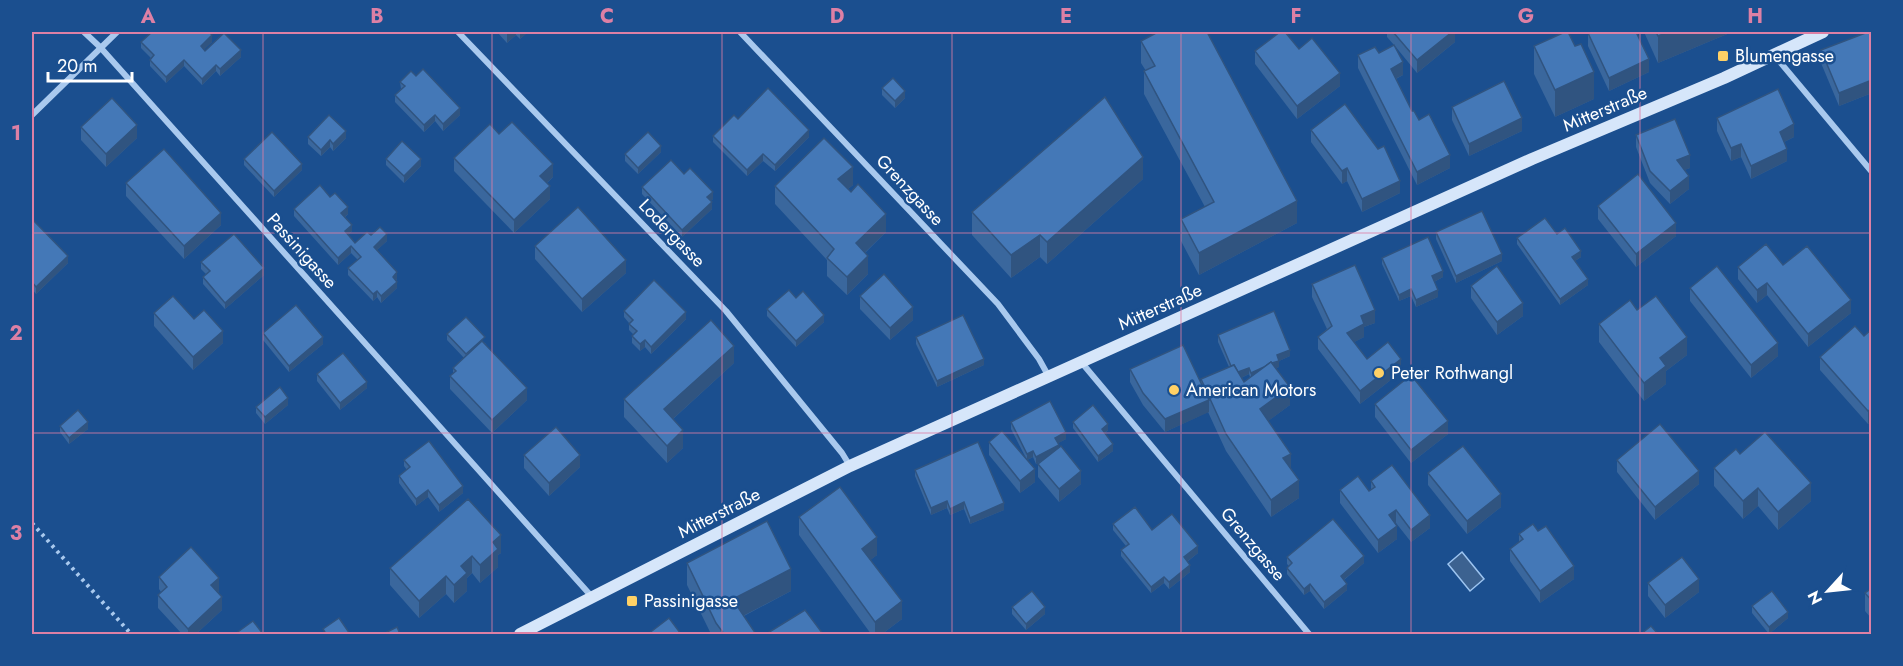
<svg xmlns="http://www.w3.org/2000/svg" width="1903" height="666" viewBox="0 0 1903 666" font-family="Jost,sans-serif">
	<rect width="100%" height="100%" fill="#1b4f8f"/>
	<!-- water -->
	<path fill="#3c6290" stroke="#9cc4f0" stroke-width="1.5" d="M1462 552 1484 579 1470 591 1448 564Z"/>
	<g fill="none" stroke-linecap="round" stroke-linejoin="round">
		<!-- path -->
		<path stroke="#a9c9ee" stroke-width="4" stroke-dasharray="3 4.5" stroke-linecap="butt" d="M32 523 131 634"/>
		<!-- street -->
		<g stroke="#a9c9ee" stroke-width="6">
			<path d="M84 32 100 47 593 598"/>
			<path d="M458 32 726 311 842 453 850 466"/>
			<path d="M740 32 998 304 1039 359 1049 377"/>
			<path d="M1775 56 1872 172"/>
			<path d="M32 115 117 32"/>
			<path d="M1082 363 1309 634"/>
		</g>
		<!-- secondary -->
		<path stroke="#d6e6fa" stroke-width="12" d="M520 634 850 466 1532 159 1724 78 1823 32"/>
	</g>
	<!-- wall -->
	<g fill="#3a679d" fill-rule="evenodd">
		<path d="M497 32H528L520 39 516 35 507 43Z"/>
		<path d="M1387 32H1455V42L1417 73 1395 46 1403 75 1396 79 1412 111 1419 120 1450 168 1417 185 1358 68V55L1379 53 1394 45 1387 37Z"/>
		<path d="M1644 32H1732L1658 63Z"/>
		<path d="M1588 33 1649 72 1609 91 1588 46Z"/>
		<path d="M1872 34V93L1839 106 1821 63V50Z"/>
		<path d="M1141 41 1297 223 1199 275 1181 241V219L1205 207 1144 94V71H1146L1141 63Z"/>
		<path d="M141 42H212L204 49 205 51 241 57 220 76 216 71 202 85 184 66 166 83 150 66V60L151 58 141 48Z"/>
		<path d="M1534 46 1594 99 1555 117 1534 74Z"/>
		<path d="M1299 49 1340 86 1297 119 1255 64V51Z"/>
		<path d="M416 76 460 115 443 131 435 121 424 132 395 102V95L401 89 400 82Z"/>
		<path d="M882 88 905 98 895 108 882 95Z"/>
		<path d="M1452 107 1522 131 1469 156 1452 120Z"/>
		<path d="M1717 118 1794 137 1784 142 1787 161 1751 179 1741 157 1731 161 1717 131Z"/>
		<path d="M738 119 809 137 775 171 763 161 747 176 713 142V136Z"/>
		<path d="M81 127 137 138 106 167 81 140Z"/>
		<path d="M1311 130 1400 193 1362 212 1347 181 1342 184 1311 142Z"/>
		<path d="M499 134 553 177 547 183 550 199 514 233 454 171V158Z"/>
		<path d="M1636 135 1690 168 1684 170 1689 189 1670 204 1650 183 1636 147Z"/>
		<path d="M308 137 346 138 333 151 330 147 321 156 308 144Z"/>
		<path d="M661 152 638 174 625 161V154Z"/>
		<path d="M244 159 302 170 274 197 244 165Z"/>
		<path d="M386 159 421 166 404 183 386 165Z"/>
		<path d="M684 174 713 199 710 201 712 209 682 237 642 194V187Z"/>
		<path d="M1143 179 1047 264 1040 257 1011 278 972 235V212Z"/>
		<path d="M126 183 221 225 184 259 126 196Z"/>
		<path d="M853 185 848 189 886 232 865 253 868 274 847 295 827 276V260L775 204V186Z"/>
		<path d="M330 197 348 214 345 217 352 231 348 235 355 243 371 235 387 241 377 250 397 279 396 280 397 288 381 303 377 297 373 301 348 275V268L358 260 351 253 338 265 294 216V209Z"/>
		<path d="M1598 206 1676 236 1636 267 1598 219Z"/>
		<path d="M32 219 68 263 36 294 32 289Z"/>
		<path d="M1436 232 1502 261 1456 283 1436 239Z"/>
		<path d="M1557 234 1581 257 1575 261 1588 285 1560 305 1517 244V238Z"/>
		<path d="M535 246 626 273 582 312 535 259Z"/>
		<path d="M1382 258 1443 277 1434 282 1438 297 1416 307 1411 296 1399 301 1382 264Z"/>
		<path d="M201 262 264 275 225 309 203 284V277L206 274 201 269Z"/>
		<path d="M1783 265 1851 313 1808 347 1767 295 1757 303 1738 279V267Z"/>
		<path d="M1312 284 1375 323 1364 327V337L1354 342 1367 359 1401 372 1360 404 1318 349V337L1327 329 1312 297Z"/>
		<path d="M1471 286 1523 316 1497 335 1471 298Z"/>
		<path d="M1690 288 1778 356 1751 378 1690 301Z"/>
		<path d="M860 296 913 320 890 340 860 309Z"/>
		<path d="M796 298 824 322 796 347 767 316V309Z"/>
		<path d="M1637 310 1687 355 1666 371V384L1644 401 1599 342V324Z"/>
		<path d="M624 311 686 319 651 354 645 347 640 351 632 343V336L634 335 629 330V323L624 317Z"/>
		<path d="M154 313 194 319 223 343 193 370 154 326Z"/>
		<path d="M1872 329V421L1868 424 1820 370V357L1864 336Z"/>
		<path d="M263 333 323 344 289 372 263 340Z"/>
		<path d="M447 334 485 343 527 400 492 433 450 389V376L453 373V368L464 358 447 340Z"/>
		<path d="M1218 335 1290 356 1279 361V367L1276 368 1290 405 1268 421 1291 470 1299 498 1271 517 1226 451 1208 412 1165 432 1143 405 1130 382V369L1201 384V379L1229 367 1218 342ZM1249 374 1250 377 1244 382 1241 378Z"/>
		<path d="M916 337 984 365 937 387 916 344Z"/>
		<path d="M734 363 673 419 683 448 667 463 624 417V399Z"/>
		<path d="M317 374 367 388 340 410 317 381Z"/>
		<path d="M1375 404 1448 434 1411 463 1375 417Z"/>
		<path d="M288 405 265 424 256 413V407Z"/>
		<path d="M1011 422 1066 439 1058 443 1059 447 1081 484 1059 502 1038 477V464L1044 460 1036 464 1033 457 1027 460 1011 429Z"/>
		<path d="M1073 422 1108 430 1105 433 1113 451 1098 462 1073 428Z"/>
		<path d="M60 426 88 429 69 444 60 432Z"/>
		<path d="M989 442 1035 482 1020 493 989 455Z"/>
		<path d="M1740 454 1811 501 1778 530 1758 506 1743 519 1714 486V468Z"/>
		<path d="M524 455 580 467 549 496 524 468Z"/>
		<path d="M404 460 463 493 439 512 428 497 416 506 399 483V476L407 470 404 466Z"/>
		<path d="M1617 460 1699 484 1655 520 1617 472Z"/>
		<path d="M915 470 1004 510 970 524 964 509 950 515 947 508 931 515 915 476Z"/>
		<path d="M1428 473 1501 507 1467 534 1428 485Z"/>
		<path d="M1371 481 1430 528 1411 542 1396 523H1395L1397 539 1378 553 1340 503V490L1369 491 1371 490Z"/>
		<path d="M468 499 501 553 498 555V567L480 583 472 573 467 578V591L454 603 446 594 419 618 390 585V568Z"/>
		<path d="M799 517 877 555 870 560 902 619 882 634H871L799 535Z"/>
		<path d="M1113 524 1152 530 1198 553 1187 562 1190 572 1169 589 1164 583 1151 593 1121 556V550L1126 546 1113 530Z"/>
		<path d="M1519 534 1574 579 1540 603 1510 561V549L1519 542Z"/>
		<path d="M1287 557 1364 563 1344 580 1347 590 1324 609 1310 591 1304 595 1287 574V568L1289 566 1287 564Z"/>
		<path d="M687 563 791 591 744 616 756 634H711L687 585Z"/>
		<path d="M159 577 219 591 218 592 222 610 196 634H182L158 608V595L161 592 159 589Z"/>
		<path d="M1648 583 1699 592 1665 618 1648 596Z"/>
		<path d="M1872 588V634H1869V619L1871 618 1865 611V593Z"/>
		<path d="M1752 606 1788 618 1769 634 1752 613Z"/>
		<path d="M1012 607 1045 614 1026 630 1012 614Z"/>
	</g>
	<!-- shaded-wall -->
	<g fill="#305480">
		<path d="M507 32H516V35L507 43Z"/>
		<path d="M520 32H528L520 39Z"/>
		<path d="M1452 32H1455V42L1417 73V60Z"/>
		<path d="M1668 32H1732L1658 63V36Z"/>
		<path d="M212 35V42L201 53V46Z"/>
		<path d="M241 50V57L220 76V69Z"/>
		<path d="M1649 59V72L1609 91V78Z"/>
		<path d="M184 60V66L166 83V77Z"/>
		<path d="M1403 62V75L1391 81V69Z"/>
		<path d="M216 65V71L202 85V79Z"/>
		<path d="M1594 72V99L1555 117V90Z"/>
		<path d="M1340 73V86L1297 119V106Z"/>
		<path d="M1872 80V93L1839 106V93Z"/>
		<path d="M905 91V98L895 108V101Z"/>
		<path d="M460 108V115L443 131V124Z"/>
		<path d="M435 115V121L424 132V125Z"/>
		<path d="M1522 118V131L1469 156V144Z"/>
		<path d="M1794 124V137L1780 144V132Z"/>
		<path d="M137 125V138L106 167V154Z"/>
		<path d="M809 130V137L775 171V165Z"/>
		<path d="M346 131V138L333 151V144Z"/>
		<path d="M330 140V147L321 156V150Z"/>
		<path d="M1741 144V157L1731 161V148Z"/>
		<path d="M661 146V152L638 174V168Z"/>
		<path d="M1787 149V161L1751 179V166Z"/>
		<path d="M763 154V161L747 176V170Z"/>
		<path d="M1450 155V168L1417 185V172Z"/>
		<path d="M1690 155V168L1677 173V160Z"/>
		<path d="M1143 157V179L1047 264V242Z"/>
		<path d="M421 159V166L404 183V176Z"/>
		<path d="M302 164V170L274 197V191Z"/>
		<path d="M553 164V177L540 189V176Z"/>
		<path d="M853 167V185L838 197V179Z"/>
		<path d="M1347 168V181L1342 184V171Z"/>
		<path d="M1689 176V189L1670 204V191Z"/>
		<path d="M1400 181V193L1362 212V199Z"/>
		<path d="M550 186V199L514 233V220Z"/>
		<path d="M713 192V199L707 204V197Z"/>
		<path d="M1297 201V223L1199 275V253Z"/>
		<path d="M712 202V209L682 237V230Z"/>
		<path d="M348 207V214L341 220V213Z"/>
		<path d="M221 213V225L184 259V246Z"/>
		<path d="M886 214V232L856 261V243Z"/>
		<path d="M1676 223V236L1636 267V254Z"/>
		<path d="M352 225V231L345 238V231Z"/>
		<path d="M387 234V241L374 253V247Z"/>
		<path d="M1040 235V257L1011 278V255Z"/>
		<path d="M351 246V253L338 265V258Z"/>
		<path d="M1581 251V257L1572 263V257Z"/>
		<path d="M1502 254V261L1456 283V276Z"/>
		<path d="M68 256V263L36 294V287Z"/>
		<path d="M868 256V274L847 295V277Z"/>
		<path d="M626 260V273L582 312V299Z"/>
		<path d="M264 268V275L225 309V303Z"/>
		<path d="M1443 271V277L1432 283V276Z"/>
		<path d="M397 272V279L393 283V277Z"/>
		<path d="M1588 279V285L1560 305V299Z"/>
		<path d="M397 282V288L381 303V296Z"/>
		<path d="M1767 283V295L1757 303V290Z"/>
		<path d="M1411 289V296L1399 301V295Z"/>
		<path d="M1438 290V297L1416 307V300Z"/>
		<path d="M377 291V297L373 301V294Z"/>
		<path d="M1851 300V313L1808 347V334Z"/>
		<path d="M1523 303V316L1497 335V322Z"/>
		<path d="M913 307V320L890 340V328Z"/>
		<path d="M1375 310V323L1364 327V337L1347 346V333L1361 316Z"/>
		<path d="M686 312V319L651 354V347Z"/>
		<path d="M824 315V322L796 347V341Z"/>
		<path d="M223 331V343L193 370V357Z"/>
		<path d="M323 337V344L289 372V366Z"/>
		<path d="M1687 337V355L1666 371V384L1644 401V383L1660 358Z"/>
		<path d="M645 340V347L640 351V344Z"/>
		<path d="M1778 343V356L1751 378V365Z"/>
		<path d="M734 346V363L664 427V409Z"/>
		<path d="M1290 350V356L1277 362V355Z"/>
		<path d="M984 359V365L937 387V381Z"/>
		<path d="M1401 359V372L1360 404V391Z"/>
		<path d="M1279 361V367L1251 379V373Z"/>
		<path d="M1249 368V374L1235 381V374Z"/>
		<path d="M367 382V388L340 410V403Z"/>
		<path d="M1290 387V405L1260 427V409Z"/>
		<path d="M527 388V400L492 433V420Z"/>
		<path d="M288 398V405L265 424V417Z"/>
		<path d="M1209 400V412L1165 432V419Z"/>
		<path d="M1872 408V421L1868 424V411Z"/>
		<path d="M1448 421V434L1411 463V450Z"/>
		<path d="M88 422V429L69 444V438Z"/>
		<path d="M1108 424V430L1102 435V429Z"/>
		<path d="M683 430V448L667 463V446Z"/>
		<path d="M1066 432V439L1055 445V438Z"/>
		<path d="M1113 444V451L1098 462V456Z"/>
		<path d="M1059 445V451L1036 464V457Z"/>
		<path d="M1033 451V457L1027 460V454Z"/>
		<path d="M1291 454V471L1283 458Z"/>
		<path d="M580 455V467L549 496V483Z"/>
		<path d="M1035 469V482L1020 493V481Z"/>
		<path d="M1081 471V484L1059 502V489Z"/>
		<path d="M1699 471V484L1655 520V507Z"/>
		<path d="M1299 480V498L1271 517V500Z"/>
		<path d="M1811 483V501L1778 530V512Z"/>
		<path d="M463 486V493L439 512V505Z"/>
		<path d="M1758 488V506L1743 519V501Z"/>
		<path d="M428 490V497L416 506V499Z"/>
		<path d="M1501 494V507L1467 534V521Z"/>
		<path d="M947 501V508L931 515V508Z"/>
		<path d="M964 502V509L950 515V509Z"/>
		<path d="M1004 503V510L970 524V518Z"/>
		<path d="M1396 510V523L1389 528V515Z"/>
		<path d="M1430 515V528L1411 542V530Z"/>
		<path d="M1397 526V539L1378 553V540Z"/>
		<path d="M501 535V553L498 555V567L480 583V565L493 542Z"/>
		<path d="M877 537V555L862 567V549Z"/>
		<path d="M1198 546V553L1184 564V557Z"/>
		<path d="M472 556V573L467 578V591L454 603V585L461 566Z"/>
		<path d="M1364 556V563L1341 582V576Z"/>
		<path d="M1190 565V572L1169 589V582Z"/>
		<path d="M1574 566V579L1540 603V591Z"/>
		<path d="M791 569V591L735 620V598Z"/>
		<path d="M446 576V594L419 618V601Z"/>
		<path d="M1164 577V583L1151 593V587Z"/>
		<path d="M219 578V591L211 598V585Z"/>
		<path d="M1699 579V592L1665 618V605Z"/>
		<path d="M1310 584V591L1304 595V589Z"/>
		<path d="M1347 584V590L1324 609V602Z"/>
		<path d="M222 597V610L196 634H188V629Z"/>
		<path d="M902 601V619L882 634H875V622Z"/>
		<path d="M1045 607V614L1026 630V624Z"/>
		<path d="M1788 612V618L1769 634V627Z"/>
	</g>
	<!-- building -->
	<g fill="#4478b7" stroke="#305480" stroke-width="1.5">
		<path d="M152 32H209L212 35 201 46 205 51 224 33 241 50 220 69 216 65 202 79 184 60 166 77 150 60 154 55 141 42Z"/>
		<path d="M1158 32H1207L1297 201 1199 253 1181 219 1214 202 1144 71 1155 66 1141 41Z"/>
		<path d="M1280 32H1285L1299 49 1312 38 1340 73 1297 106 1255 51Z"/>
		<path d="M1393 32H1452L1417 60Z"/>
		<path d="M1565 32H1568L1575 46 1581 44 1594 72 1555 90 1534 46Z"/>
		<path d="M1591 32H1636L1649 59 1609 78 1588 33Z"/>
		<path d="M1656 32H1668L1658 36Z"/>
		<path d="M1868 32H1870L1872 34V80L1839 93 1821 50Z"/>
		<path d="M1394 45 1403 62 1391 69 1412 111H1414L1419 120 1429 114 1450 155 1417 172 1358 55 1375 47 1379 53Z"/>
		<path d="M423 69 460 108 443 124 435 115 424 125 395 95 405 86 400 82 411 71 416 76Z"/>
		<path d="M893 78 905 91 895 101 882 88Z"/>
		<path d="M1504 81 1522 118 1469 144 1452 107Z"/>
		<path d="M768 88 809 130 775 165 763 154 747 170 713 136 734 115 738 119Z"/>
		<path d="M1778 89 1794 124 1780 132 1787 149 1751 166 1741 144 1731 148 1717 118Z"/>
		<path d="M1105 97 1143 157 1047 242 1040 235 1011 255 972 212Z"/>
		<path d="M112 98 137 125 106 154 81 127Z"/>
		<path d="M1345 104 1378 149 1384 146 1400 181 1362 199 1347 168 1342 171 1311 130Z"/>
		<path d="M329 115 346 131 333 144 330 140 321 150 308 137Z"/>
		<path d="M1675 119 1690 155 1677 160 1689 176 1670 191 1650 171 1636 135Z"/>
		<path d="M512 122 553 164 540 176 550 186 514 220 454 158 490 124 499 134Z"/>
		<path d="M272 132 302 164 274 191 244 159Z"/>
		<path d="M648 132 661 146 638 168 625 154Z"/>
		<path d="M824 138 853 167 838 179 851 192 858 184 886 214 856 243 868 256 847 277 827 258 834 249 775 186Z"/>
		<path d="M402 141 421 159 404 176 386 159Z"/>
		<path d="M164 149 221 213 184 246 126 183Z"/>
		<path d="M671 160 684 174 690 168 713 192 707 197 712 202 682 230 642 187Z"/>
		<path d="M1638 174 1676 223 1636 254 1598 206Z"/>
		<path d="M320 185 330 197 335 193 348 207 341 213 352 225 345 231 355 243 367 232 371 235 380 227 387 234 374 247 397 272 393 277 397 282 381 296 377 291 373 294 348 268 361 257 351 246 338 258 294 209Z"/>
		<path d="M578 207 626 260 582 299 535 246Z"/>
		<path d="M1482 211 1502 254 1456 276 1436 232Z"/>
		<path d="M1545 218 1557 234 1565 228 1581 251 1572 257 1588 279 1560 299 1517 238Z"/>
		<path d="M32 219 68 256 36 287 32 282Z"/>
		<path d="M234 234 264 268 225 303 203 277 210 271 201 262Z"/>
		<path d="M1428 237 1443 271 1432 276 1438 290 1416 300 1411 289 1399 295 1382 258Z"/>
		<path d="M1766 244 1783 265 1807 246 1851 300 1808 334 1767 283 1757 290 1738 267Z"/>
		<path d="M1355 265 1375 310 1361 316 1364 324 1347 333 1367 359 1388 342 1401 359 1360 391 1318 337 1332 326 1312 284Z"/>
		<path d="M1497 266 1523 303 1497 322 1471 286Z"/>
		<path d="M1717 266 1778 343 1751 365 1690 288Z"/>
		<path d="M884 274 913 307 890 328 860 296Z"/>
		<path d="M654 280 686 312 651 347 645 340 640 344 632 336 637 331 629 324 633 320 624 311Z"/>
		<path d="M789 290 796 298 803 291 824 315 796 341 767 309Z"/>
		<path d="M173 296 194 319 204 310 223 331 193 357 154 313Z"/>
		<path d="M1656 296 1687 337 1660 358 1666 366 1644 383 1599 324 1630 300 1637 310Z"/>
		<path d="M296 305 323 337 289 366 263 333Z"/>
		<path d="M1274 311 1290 350 1277 355 1279 361 1272 363 1271 362 1264 367 1251 373 1249 368 1238 372 1234 365 1231 366 1218 335Z"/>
		<path d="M963 315 984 359 937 381 916 337Z"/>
		<path d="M466 317 485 337 466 354 447 334Z"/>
		<path d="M711 320 734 346 664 409 683 430 667 446 624 399Z"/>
		<path d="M1855 326 1864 336 1872 329V408L1868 411 1820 357Z"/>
		<path d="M482 341 527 388 492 420 450 376 456 371 453 368Z"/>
		<path d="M1183 345 1209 400 1165 419 1143 393 1130 369Z"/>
		<path d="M343 353 367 382 340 403 317 374Z"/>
		<path d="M1271 362 1290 387 1260 409 1291 454 1283 458 1299 480 1271 500 1226 434 1201 379 1234 365 1244 382Z"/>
		<path d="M1411 375 1448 421 1411 450 1375 404Z"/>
		<path d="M280 387 288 398 265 417 256 407Z"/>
		<path d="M1050 401 1066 432 1055 438 1059 445 1036 457 1033 451 1027 454 1011 422Z"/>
		<path d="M1093 405 1108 424 1102 429 1113 444 1098 456 1073 422Z"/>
		<path d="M78 410 88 422 69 438 60 426Z"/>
		<path d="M1660 424 1699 471 1655 507 1617 460Z"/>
		<path d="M556 427 580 455 549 483 524 455Z"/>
		<path d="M1002 431 1035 469 1020 481 989 442Z"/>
		<path d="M1765 432 1811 483 1778 512 1758 488 1743 501 1714 468 1736 449 1740 454Z"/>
		<path d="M429 441 463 486 439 505 428 490 416 499 399 476 410 467 404 460Z"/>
		<path d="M978 442 1004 503 970 518 964 502 950 509 947 501 931 508 915 470Z"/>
		<path d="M1061 446 1081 471 1059 489 1038 464Z"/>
		<path d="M1463 446 1501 494 1467 521 1428 473Z"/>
		<path d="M1392 465 1430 515 1411 530 1396 510 1389 515 1397 526 1378 540 1340 490 1358 476 1369 491 1375 487 1371 481Z"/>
		<path d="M840 487 877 537 862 549 902 601 875 622 799 517Z"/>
		<path d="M468 499 501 535 493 542 498 549 480 565 472 556 461 566 467 573 454 585 446 576 419 601 390 568Z"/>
		<path d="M1135 507 1152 530 1172 514 1198 546 1184 557 1190 565 1169 582 1164 577 1151 587 1121 550 1129 544 1113 524Z"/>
		<path d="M1333 519 1364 556 1341 576 1347 584 1324 602 1310 584 1304 589 1287 568 1292 563 1287 557Z"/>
		<path d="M767 521 791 569 735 598 737 606 756 634H724L716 623 687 563Z"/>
		<path d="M1533 524 1538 531 1546 526 1574 566 1540 591 1510 549 1523 539 1519 534Z"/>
		<path d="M191 547 219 578 211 585 222 597 188 629 158 595 167 587 159 577Z"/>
		<path d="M1682 557 1699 579 1665 605 1648 583Z"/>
		<path d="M1872 588V601L1865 593Z"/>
		<path d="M1032 591 1045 607 1026 624 1012 607Z"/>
		<path d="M1772 591 1788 612 1769 627 1752 606Z"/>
		<path d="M805 610 823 634H766Z"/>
		<path d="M339 618 350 634H326L323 629Z"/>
		<path d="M669 618 681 634H648Z"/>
		<path d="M253 621 263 634H235Z"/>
		<path d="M1651 626 1658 634H1641Z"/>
		<path d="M397 627 400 634H383Z"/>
	</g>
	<!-- grid -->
	<path fill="none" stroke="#dd80a5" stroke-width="1.5" stroke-opacity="0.55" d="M263 32V634M492 32V634M722 32V634M952 32V634M1181 32V634M1411 32V634M1640 32V634M32 233H1872M32 433H1872"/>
	<!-- markers -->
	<g fill="#ffd166" stroke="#1b4f8f" stroke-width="2">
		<rect x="1717" y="50" width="12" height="12" rx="3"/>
		<circle cx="1379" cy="373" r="6"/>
		<circle cx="1174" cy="390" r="6"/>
		<rect x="626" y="595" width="12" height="12" rx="3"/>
	</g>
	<g text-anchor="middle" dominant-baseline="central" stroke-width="5" stroke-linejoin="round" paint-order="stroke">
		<!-- poi labels -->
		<g font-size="18" fill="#fff" stroke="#1b4f8f" text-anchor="start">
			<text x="1735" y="56">Blumengasse</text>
			<text x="1391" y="373">Peter Rothwangl</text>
			<text x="1186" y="390">American Motors</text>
			<text x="644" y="601">Passinigasse</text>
		</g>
		<!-- street labels -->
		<g font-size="18" fill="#fff" stroke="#1b4f8f">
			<text transform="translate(1605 109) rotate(-23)">Mitterstraße</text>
			<text transform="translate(910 190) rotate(47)">Grenzgasse</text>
			<text transform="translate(672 233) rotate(46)">Lodergasse</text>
			<text transform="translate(302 251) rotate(48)">Passinigasse</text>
			<text transform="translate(1160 307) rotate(-24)">Mitterstraße</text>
			<text transform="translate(719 513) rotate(-27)">Mitterstraße</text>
			<text transform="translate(1253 544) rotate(50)">Grenzgasse</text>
		</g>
	</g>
	<!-- border -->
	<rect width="1903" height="666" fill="none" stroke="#1b4f8f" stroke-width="66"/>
	<!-- north arrow -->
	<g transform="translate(1828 591) rotate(243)" stroke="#1b4f8f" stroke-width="4.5" paint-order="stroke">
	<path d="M0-4.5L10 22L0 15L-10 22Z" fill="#ffffff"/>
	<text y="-9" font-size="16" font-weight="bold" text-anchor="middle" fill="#ffffff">N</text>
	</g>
	<!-- scale -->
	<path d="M48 72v9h84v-9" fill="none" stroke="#ffffff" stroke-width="3"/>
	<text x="57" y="72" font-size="18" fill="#ffffff" stroke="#1b4f8f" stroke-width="4.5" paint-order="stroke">20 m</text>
	<rect x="33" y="33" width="1837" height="600" fill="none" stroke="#dd80a5" stroke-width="2"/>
	<g font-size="20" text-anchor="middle" font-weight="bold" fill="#dd80a5">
		<text x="148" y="23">A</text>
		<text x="377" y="23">B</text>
		<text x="607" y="23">C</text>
		<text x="837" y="23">D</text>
		<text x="1066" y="23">E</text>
		<text x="1296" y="23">F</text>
		<text x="1526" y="23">G</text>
		<text x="1755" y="23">H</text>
		<text x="16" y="140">1</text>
		<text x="16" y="340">2</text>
		<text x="16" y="540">3</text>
	</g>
</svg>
